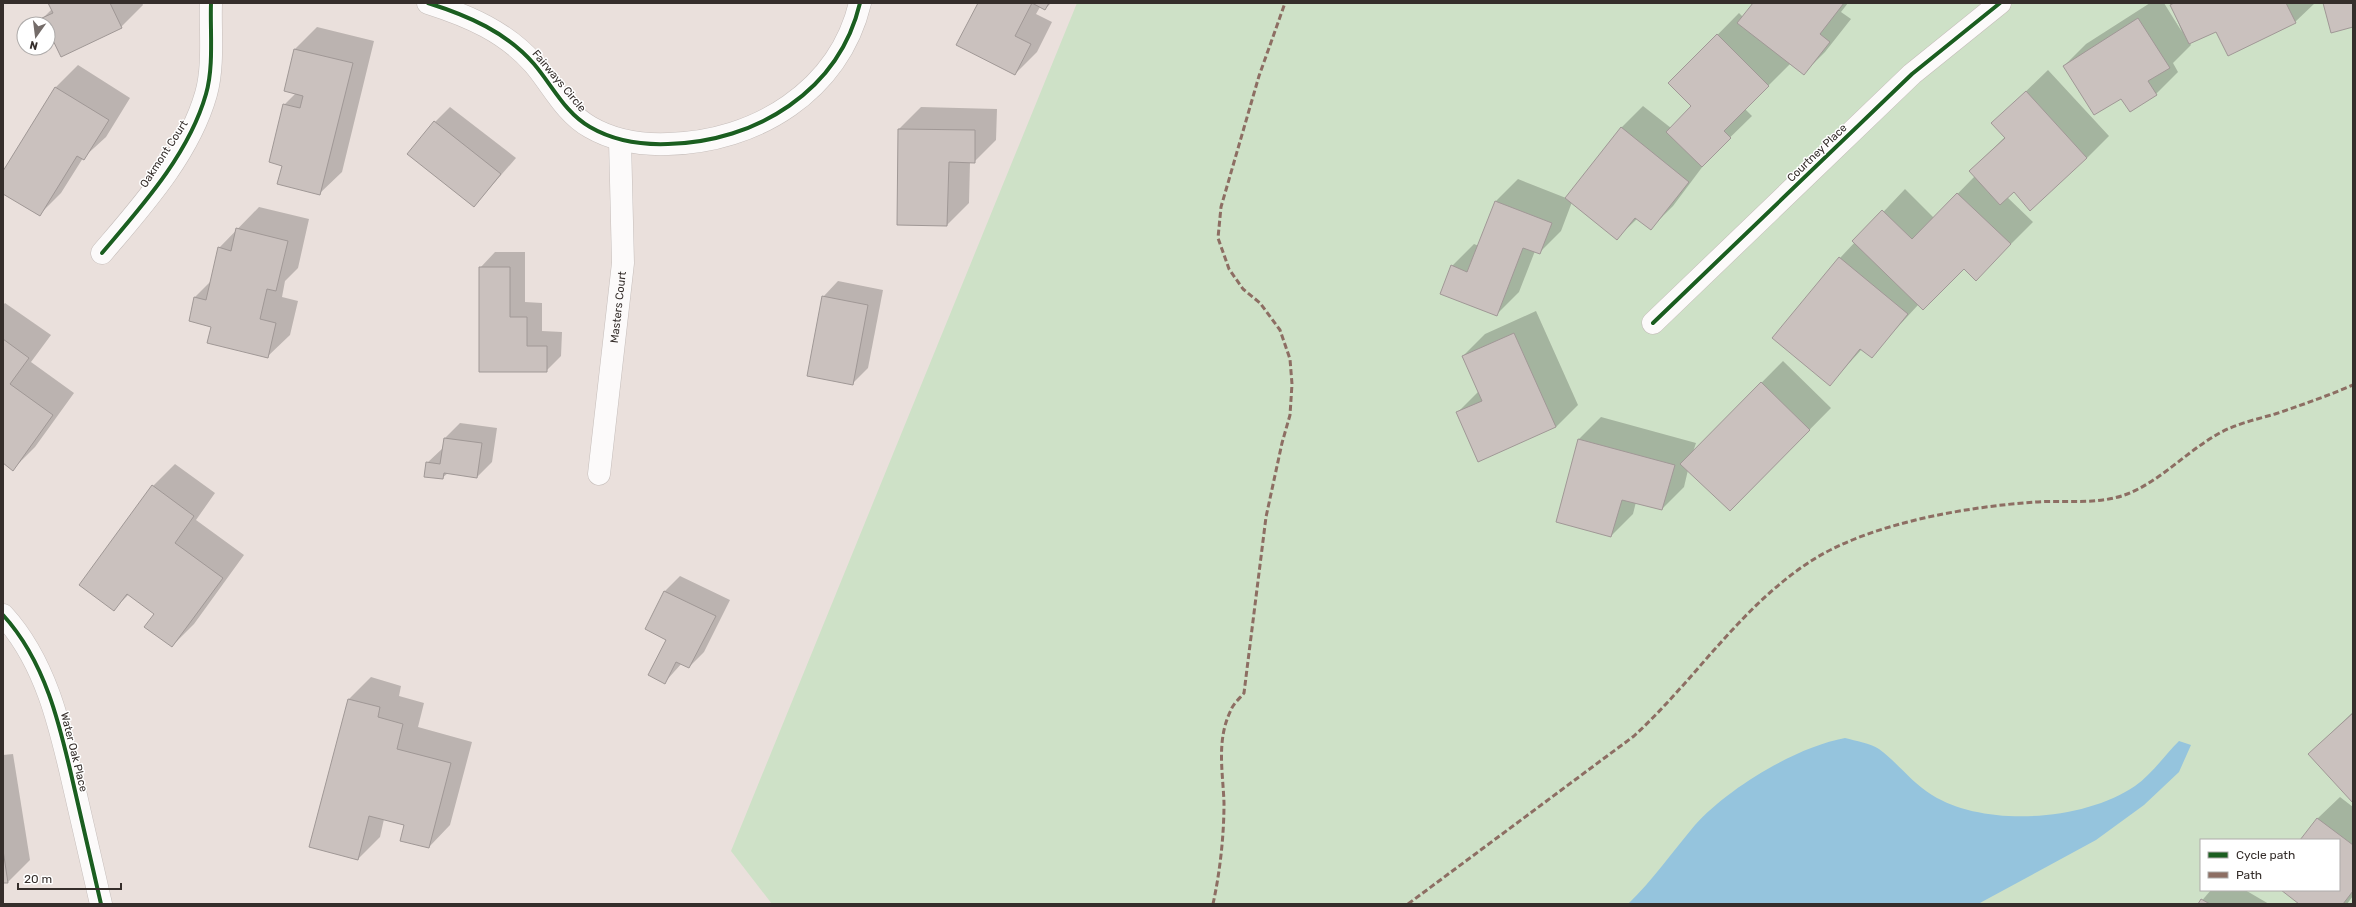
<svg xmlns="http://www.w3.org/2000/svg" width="2356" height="907" viewBox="0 0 2356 907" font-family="Rubik,sans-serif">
	<rect width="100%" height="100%" fill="#eae0dc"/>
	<!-- green -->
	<path fill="#cee1c7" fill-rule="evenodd" d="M1077 3H2353V904H772L731 851ZM2201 840H2339V890H2201Z"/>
	<!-- water -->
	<path fill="#95c4dd" d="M1845 738C1856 741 1870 743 1879 749 1898 763 1912 783 1932 795 1985 828 2084 821 2135 786 2151 775 2165 755 2179 741L2191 745 2179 772 2144 805 2096 840 1978 904H1628C1653 880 1673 851 1695 825 1728 788 1796 747 1845 738Z"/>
	<!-- shadow -->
	<g fill="#0003">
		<path d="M49 3H142L143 5 121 27 48 28V24L43 18 52 9Z"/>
		<path d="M979 3H1051L1045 9 1040 7 1036 14 1052 22 1037 52 1015 74Z"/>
		<path d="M1754 3H1848L1841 12 1851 19 1825 52 1803 74 1790 64 1745 109 1752 116 1709 158 1673 206 1651 228 1638 218 1617 238 1572 202 1561 231 1539 253 1535 251 1519 292 1497 314 1452 266 1474 244 1479 246 1496 201 1518 179 1566 198 1621 128 1643 106 1671 128 1693 106 1670 83 1739 13 1743 17Z"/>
		<path d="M2150 3H2164L2182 32 2171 5 2173 3H2315L2295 22 2216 30 2190 43 2191 45 2173 63 2178 72 2156 94 2130 111 2122 97 2064 66 2086 44Z"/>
		<path d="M317 27 374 41 342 172 320 193 283 165 284 105 296 93 285 90 295 49Z"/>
		<path d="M78 65 130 98 106 137 83 158 61 193 39 215 3 193V173L56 87Z"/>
		<path d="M2048 70 2109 136 2087 158 2014 191 2007 197 2033 222 1976 279 1964 268 1918 305 1871 356 1862 349 1830 384 1840 258 1905 189 1934 218 1975 176 1970 171 2005 137 1993 123Z"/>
		<path d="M450 107 516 158 474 206 435 122Z"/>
		<path d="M921 107 997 109 996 140 974 162H970L969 203 947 225 899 129Z"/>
		<path d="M259 207 309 219 298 268 285 281 282 297 298 301 290 335 268 356 212 326 190 321 195 297 211 281 219 248Z"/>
		<path d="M495 252H525V302L542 303V331L562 332 561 356 546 371H480V268Z"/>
		<path d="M838 281 883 290 868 368 853 383 823 297Z"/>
		<path d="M5 303 51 335 31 362 74 393 35 447 13 469 3 462V305Z"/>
		<path d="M1536 311 1578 405 1556 427 1457 413 1479 391 1463 356 1485 334Z"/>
		<path d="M1783 361 1831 408 1752 488 1688 470 1684 487 1662 509 1636 502 1633 514 1611 536 1557 521 1579 439 1601 417 1696 443 1693 452Z"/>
		<path d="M460 423 497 428 492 462 477 477 448 473 442 478 427 463 443 448 445 438Z"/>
		<path d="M175 464 215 493 196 520 244 555 194 624 172 646 156 613 129 594 114 609 153 486Z"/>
		<path d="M680 576 730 600 704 652 689 667 682 663 665 682 667 639 646 629 665 591Z"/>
		<path d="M371 677 401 686 399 696 424 703 418 727 472 742 450 825 429 847 405 825 384 819 380 837 358 859 349 699Z"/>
		<path d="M2353 712V801L2309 754Z"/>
		<path d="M13 754 30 860 8 882H3V755Z"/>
		<path d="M2340 797 2353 807V896L2347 904H2301L2282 890H2339V840H2302L2318 818Z"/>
		<path d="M2211 890H2245L2269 904H2199Z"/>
	</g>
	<!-- building -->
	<g fill="#cac1be" stroke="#a09896">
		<path d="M48 3H110L122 28 61 57 48 30V24H45L42 18 53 13Z"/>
		<path d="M978 3H1049L1045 10 1032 3 1015 36 1031 44 1015 75 956 45Z"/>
		<path d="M1753 3H1844L1820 34 1830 42 1804 75 1737 23Z"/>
		<path d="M2174 3H2286L2296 23 2228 56 2216 32 2189 44 2170 5Z"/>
		<path d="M2323 3H2353V27L2331 33Z"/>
		<path d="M2138 18 2170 68 2148 81 2157 95 2130 112 2121 99 2094 115 2063 66Z"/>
		<path d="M1717 34 1769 86 1724 131 1731 138 1702 167 1666 132 1691 106 1668 83Z"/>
		<path d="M294 49 353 63 320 195 277 184 282 166 269 162 283 104 300 108 303 96 284 91Z"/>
		<path d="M55 87 109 120 84 160 77 156 40 216 3 194V171Z"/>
		<path d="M2026 91 2087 158 2030 211 2014 192 2000 205 1969 171 2005 138 1991 123Z"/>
		<path d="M434 121 501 174 474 207 407 154Z"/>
		<path d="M1621 127 1689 182 1651 230 1635 218 1617 240 1565 198Z"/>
		<path d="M898 129 975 130V163L949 162 947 226 897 225Z"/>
		<path d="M1957 193 2011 244 1976 281 1964 269 1923 310 1852 241 1882 210 1912 239Z"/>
		<path d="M1495 201 1552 223 1540 254 1523 248 1497 316 1440 294 1451 265 1467 272Z"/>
		<path d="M236 228 288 241 276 291 267 289 260 319 276 323 268 358 207 343 211 327 189 321 194 297 206 300 218 247 231 251Z"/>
		<path d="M1839 257 1908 314 1872 358 1860 349 1830 386 1772 338Z"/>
		<path d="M479 267H510V317H527V346H547V372H479Z"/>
		<path d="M822 296 868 305 853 385 807 376Z"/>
		<path d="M1514 333 1556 427 1478 462 1456 412 1482 401 1462 356Z"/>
		<path d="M3 339 29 358 10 384 53 415 13 471 3 463Z"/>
		<path d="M1761 382 1810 430 1730 511 1680 464Z"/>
		<path d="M444 438 482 443 477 478 444 473 443 479 424 477 426 462 440 464Z"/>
		<path d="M1578 439 1675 465 1662 510 1622 500 1611 537 1556 522Z"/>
		<path d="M152 485 194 516 175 543 223 578 172 647 144 627 154 614 127 594 114 611 79 585Z"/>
		<path d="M664 591 716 616 689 668 676 662 665 684 648 675 666 640 645 629Z"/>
		<path d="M348 699 380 707 378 717 403 724 397 749 451 763 429 848 400 841 404 825 369 816 358 860 309 847Z"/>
		<path d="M2353 713V803L2308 754Z"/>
		<path d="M2317 818 2353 845V891L2343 904H2299L2281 890H2339V840H2300Z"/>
		<path d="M3 850 8 883H3Z"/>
		<path d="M2201 899 2210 904H2198Z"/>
	</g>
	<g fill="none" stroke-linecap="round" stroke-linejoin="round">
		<!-- minor casing -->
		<g stroke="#c5bdba" stroke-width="23">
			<g id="minor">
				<path d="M428 3C469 16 506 32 534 64 552 85 565 113 590 127 614 141 641 145 668 144 756 142 839 91 860 3"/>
				<path d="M102 253C142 206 189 154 206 94 214 66 210 32 211 3"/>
				<path d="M1653 323 1912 74 2000 3"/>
				<path id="s1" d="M599 474 623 263 620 140"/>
				<path d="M3 615C47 663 61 730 75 791 84 829 92 866 101 904"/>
			</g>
		</g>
		<!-- minor -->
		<use href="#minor" stroke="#fcfafa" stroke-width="22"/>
		<!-- quiet -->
		<g stroke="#8d6e63" stroke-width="3" stroke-dasharray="6 3" stroke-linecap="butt">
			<path d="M1213 904C1220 872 1224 836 1224 803 1223 772 1216 740 1231 710 1233 704 1240 698 1244 693L1266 517 1282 443 1290 415 1292 384 1290 359 1280 330 1260 303 1243 289 1229 269 1218 238 1221 207 1259 76 1285 3"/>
			<path d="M1408 904 1634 736C1695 680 1740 607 1811 561 1870 523 1966 507 2035 502 2061 500 2088 504 2114 498 2151 490 2181 456 2213 437 2231 425 2254 420 2275 414 2302 405 2327 396 2353 385"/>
		</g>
		<!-- cycleway casing -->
		<g stroke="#fff" stroke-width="6">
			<g id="cycleway">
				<path d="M428 3C469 16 506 32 534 64 552 85 565 113 590 127 614 141 641 145 668 144 756 142 839 91 860 3"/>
				<path d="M102 253C142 206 189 154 206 94 214 66 210 32 211 3"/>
				<path d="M1653 323 1912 74 2000 3"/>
				<path d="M3 615C47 663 61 730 75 791 84 829 92 866 101 904"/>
			</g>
		</g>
		<!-- cycleway -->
		<use href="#cycleway" stroke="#1b5e20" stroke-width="4"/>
	</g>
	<g text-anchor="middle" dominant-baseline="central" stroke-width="3" stroke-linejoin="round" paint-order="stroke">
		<!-- street labels -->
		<g font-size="11" fill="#352e2b" stroke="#fff">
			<text transform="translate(559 81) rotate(50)">Fairways Circle</text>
			<text transform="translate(1817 153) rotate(-44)">Courtney Place</text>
			<text transform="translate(164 154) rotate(-57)">Oakmont Court</text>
			<text stroke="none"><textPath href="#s1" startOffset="168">Masters Court</textPath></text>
			<text transform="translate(74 752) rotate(76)">Water Oak Place</text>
		</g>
	</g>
	<!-- border -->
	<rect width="2356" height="907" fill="none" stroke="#352e2b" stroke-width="8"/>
	<!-- legend -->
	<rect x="2200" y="839" width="140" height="52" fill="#ffffff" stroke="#aeabaa"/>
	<rect x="2208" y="852" width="20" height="6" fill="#1b5e20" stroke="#aeabaa"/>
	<text x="2236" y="859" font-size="12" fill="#352e2b">Cycle path</text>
	<rect x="2208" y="872" width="20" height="6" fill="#8d6e63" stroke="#aeabaa"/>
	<text x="2236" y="879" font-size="12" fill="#352e2b">Path</text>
	<!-- north arrow -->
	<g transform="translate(36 36) rotate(194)"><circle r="19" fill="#ffffff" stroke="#aeabaa"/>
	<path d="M0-3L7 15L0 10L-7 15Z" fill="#746c69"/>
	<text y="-6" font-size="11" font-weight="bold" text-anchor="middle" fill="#352e2b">N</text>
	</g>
	<!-- scale -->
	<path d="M18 883v6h103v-6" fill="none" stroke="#352e2b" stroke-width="2"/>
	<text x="24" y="883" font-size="12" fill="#352e2b" stroke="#ffffff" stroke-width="3" paint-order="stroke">20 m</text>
</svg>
